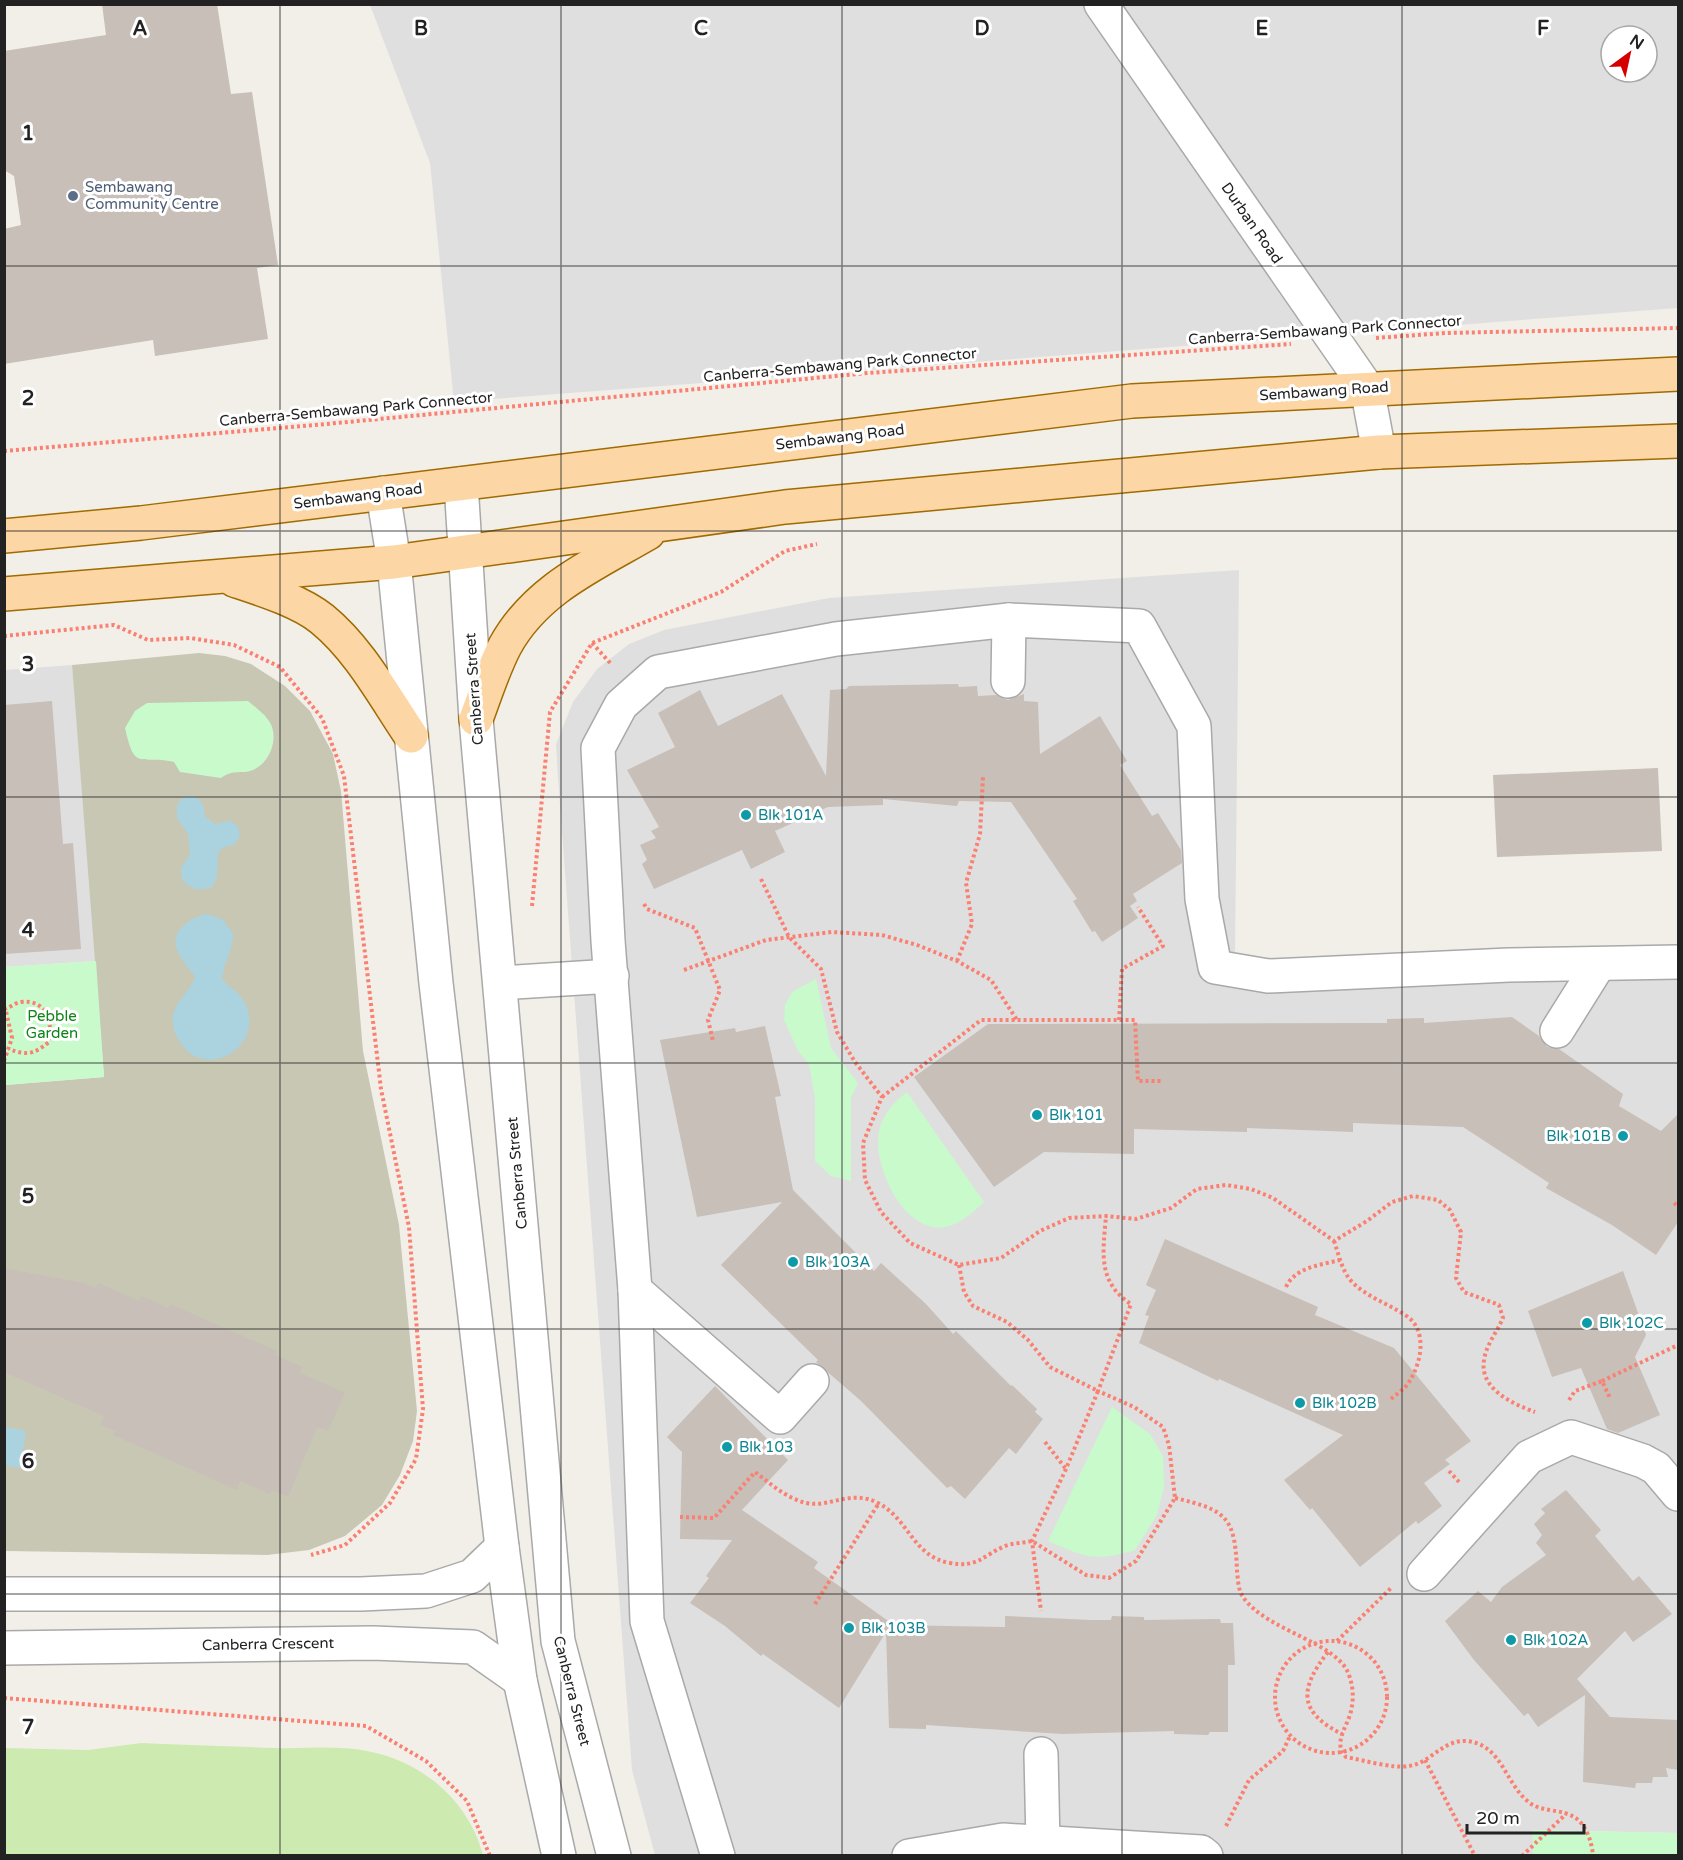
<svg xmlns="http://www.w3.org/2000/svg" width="1683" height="1860" viewBox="0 0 1683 1860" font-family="'Varela Round',sans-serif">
	<rect width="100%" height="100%" fill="#f2efe9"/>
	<!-- residential -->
	<g fill="#e0dfdf" fill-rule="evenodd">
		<path d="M370 5H1678V308L454 402 430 163ZM1611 36H1647V72H1611Z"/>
		<path d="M1239 570 1235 958 1678 957V1833L1533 1830V1856L655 1855 632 1770 558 778 556 744 573 702 597 669 629 644 664 630 829 598Z"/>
		<path d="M72 665 96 961 5 967V670Z"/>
	</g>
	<!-- construction -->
	<path fill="#c7c7b4" d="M199 653 225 656 251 664 285 686 310 711 333 754 341 791 363 1051 399 1225 417 1411 413 1441 400 1475 382 1505 345 1536 309 1550 267 1555 5 1551V1085L104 1077 72 665Z"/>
	<!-- grass -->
	<path fill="#cdebb0" d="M141 1743C186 1745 230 1746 275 1748 304 1749 338 1745 367 1751 422 1761 469 1801 483 1855H5V1748L88 1750Z"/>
	<!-- park -->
	<g fill="#c8facc">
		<path d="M248 701C255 707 265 714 269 721 280 737 270 763 253 770 241 775 235 768 221 778L180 772 174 762C139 754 135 773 125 728L135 711 147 703Z"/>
		<path d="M96 961 104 1077 5 1085V967Z"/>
		<path d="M816 979 831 1048 858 1083 851 1098V1181L831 1176 815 1161V1099L809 1064 798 1051 784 1020 785 1005 792 992Z"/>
		<path d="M907 1092 984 1202C976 1210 965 1219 955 1224 907 1246 867 1161 881 1124 887 1110 895 1101 907 1092Z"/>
		<path d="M1112 1407 1150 1434 1163 1456 1164 1486 1157 1515 1135 1550C1094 1562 1087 1558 1048 1541Z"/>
		<path d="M1532 1830 1678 1833V1855H1533Z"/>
	</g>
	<!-- water -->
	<g fill="#aad3df">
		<path d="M194 796 203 804 205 817 215 824 231 821 238 827 240 836 234 845 224 847 218 852 217 877 212 887C198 892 192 889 182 880L181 868 190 855 188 834 177 818V804L184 797Z"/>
		<path d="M206 914 222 919 233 933C233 953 224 960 222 979 228 986 239 993 244 1001 268 1046 205 1083 180 1042 175 1034 172 1026 173 1016 176 1000 190 992 195 977 190 969 182 961 178 952 168 932 190 918 206 914Z"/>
		<path d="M5 1427 26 1431 20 1468 5 1465Z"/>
	</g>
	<!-- building -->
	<g fill="#c7bfb8">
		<path d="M102 4H217L231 94 252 92 278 265 257 268 268 339 155 356 153 340 4 364V229L21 225 14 176 4 170V51L106 35Z"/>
		<path d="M958 684 959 687 977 686 978 696 996 695 1008 700 1024 694V701L1038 702 1040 754 1100 716 1127 761 1120 765 1152 816 1158 813 1181 850 1182 863 1133 894 1137 901 1130 906 1138 918 1102 942 1095 931 1092 932 1073 901 1077 899 1011 802 959 801 957 806 883 799V805L828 807 775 831 785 852 751 869 742 850 654 889 642 864 647 860 640 845 656 838 651 831 659 827 627 770 675 747 658 713 700 690 718 726 782 694 826 776 830 690 846 689 849 686Z"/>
		<path d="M52 701 63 844 73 843 81 949 4 954V705Z"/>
		<path d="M1658 768 1662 851 1497 857 1493 775Z"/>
		<path d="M1512 1017 1539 1036 1547 1047 1559 1049 1623 1094 1619 1106 1661 1131 1678 1114V1222L1656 1255 1612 1225 1546 1188 1549 1183 1463 1127 1353 1123V1132L1247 1128V1132L1134 1129V1154L1044 1152 994 1187 914 1077 988 1024 1387 1023V1019L1424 1018V1023Z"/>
		<path d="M765 1026 781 1096 775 1097 793 1190 874 1271 881 1263 926 1304 953 1334 956 1331 1011 1386 1012 1385 1037 1409 1035 1412 1043 1419 1016 1454 1009 1448 965 1499 951 1486 947 1488 861 1401 816 1362 818 1360 721 1265 782 1202 697 1217 660 1040 735 1028 736 1032Z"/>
		<path d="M1165 1239 1318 1307 1315 1315 1394 1348 1471 1441 1445 1460 1450 1464 1424 1483 1442 1506 1418 1524 1416 1521 1360 1567 1312 1508 1310 1510 1284 1480 1343 1435 1219 1379 1218 1381 1139 1343 1149 1316 1145 1315 1156 1290 1146 1285Z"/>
		<path d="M4 1268 84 1283 96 1288 98 1283 139 1301 142 1296 168 1308 170 1304 277 1351 275 1355 303 1367 300 1373 345 1393 328 1431 317 1427 288 1497 272 1490 270 1494 240 1481 237 1490 145 1449 113 1435 115 1431 100 1425 104 1416 4 1372Z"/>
		<path d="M1623 1271 1646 1335 1635 1357 1660 1415 1618 1433 1607 1429 1581 1368 1552 1377 1528 1311Z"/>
		<path d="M715 1386 788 1460 742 1510 818 1562 814 1568 891 1623 890 1625 1005 1627V1616L1091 1620H1111L1112 1616 1144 1617V1620L1220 1619 1221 1623H1233L1235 1665H1228V1732H1210L1208 1735 1174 1734V1731L1062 1734 926 1725V1729L889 1728 886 1632 839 1708 763 1654 761 1656 725 1626 690 1603 709 1578 706 1576 732 1540 680 1539 682 1452 667 1437Z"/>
		<path d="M1566 1490 1601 1530 1595 1536 1633 1581 1639 1576 1672 1614 1633 1642 1625 1631 1577 1679 1610 1717 1678 1720V1770L1666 1768 1668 1777H1653L1652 1783H1636L1635 1788 1583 1782 1585 1695 1538 1727 1528 1713 1524 1716 1474 1660 1445 1621 1478 1591 1491 1602 1502 1587 1546 1555 1536 1543 1542 1535 1534 1524 1545 1513 1541 1509Z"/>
	</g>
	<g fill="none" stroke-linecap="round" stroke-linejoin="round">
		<!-- minor casing -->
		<g stroke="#a9a9a9" stroke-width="36">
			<g id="minor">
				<path d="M1101 4 1367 388 1379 452"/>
				<path d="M461 484 476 719 558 1641 614 1856"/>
				<path d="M383 493 394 562 436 983 502 1547 520 1680 559 1856"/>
				<path d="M1008 681 1009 620"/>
				<path d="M500 983 612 976"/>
				<path d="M1557 1031 1599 964"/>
				<path d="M635 1290 780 1417 812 1381"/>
				<path d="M1424 1574 1529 1457 1571 1437 1643 1461 1656 1468 1678 1494"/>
				<path d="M4 1594H361L426 1591 472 1576 502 1547"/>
				<path d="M4 1648 373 1643 473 1647 520 1680"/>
				<path d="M1041 1754 1043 1843"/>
				<path d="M718 1856 647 1621 635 1290 608 941 598 748 621 705 658 672 836 639 1009 620 1139 626 1194 726 1202 899 1215 967 1268 976 1509 965 1678 962"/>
				<path d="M909 1856 1003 1840 1201 1852 1206 1856"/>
			</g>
		</g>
		<!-- major casing -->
		<g stroke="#a06b00" stroke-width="36">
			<g id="major">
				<path d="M4 536 141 523 1132 401 1678 374"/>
				<path d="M234 580C261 589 300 601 322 619 359 649 384 696 411 736"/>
				<path d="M4 594 394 562 785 507 1379 452 1678 441"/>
				<path d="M476 719C485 695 493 669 505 646 536 589 595 564 648 533"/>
			</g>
		</g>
		<!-- path -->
		<g stroke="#fa8072" stroke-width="4" stroke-dasharray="3 3" stroke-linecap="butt">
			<path d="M1376 338 1446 333 1678 328"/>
			<path d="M4 451 326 424 868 373 1291 344"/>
			<path d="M4 636 114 625 148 640 190 638 234 645 280 667 322 718 344 776 381 1089 409 1227 423 1409 416 1459 390 1503 345 1545 311 1555"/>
			<path d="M592 643 612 665"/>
			<path d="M761 879 789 937 821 969 837 1032 855 1062 882 1097 863 1143 865 1180 881 1212 910 1243 959 1265 1001 1258 1040 1231 1069 1218 1106 1216 1136 1219 1171 1208 1197 1189 1226 1185 1251 1189 1273 1198 1334 1241 1367 1221 1392 1202 1413 1196 1438 1200 1450 1210 1461 1232 1456 1278 1464 1292 1499 1305 1503 1318C1497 1332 1486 1345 1484 1360 1479 1389 1513 1404 1535 1412"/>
			<path d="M644 904 647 909 695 928 720 990 708 1020 713 1041"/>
			<path d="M532 906 550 712 592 643 721 592 785 551 817 544"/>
			<path d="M957 961 972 924 966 883 980 834 983 777"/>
			<path d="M684 970 766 940 832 932 882 935 917 945 957 961 991 980 1017 1020"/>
			<path d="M4 1009C8 1009 14 1003 21 1002 46 999 53 1021 49 1042 34 1054 27 1056 9 1049"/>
			<path d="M1119 1020 1122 969 1163 946 1138 907"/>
			<path d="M4 1061 12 1038 6 1011"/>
			<path d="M882 1097 981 1020H1135L1138 1081H1163"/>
			<path d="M1674 1203 1678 1206"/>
			<path d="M1334 1241C1339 1255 1342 1272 1353 1283 1369 1298 1387 1303 1405 1315 1428 1329 1422 1362 1409 1382 1405 1389 1395 1395 1389 1401"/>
			<path d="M959 1265 964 1292 973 1306 1007 1322 1028 1340 1050 1367 1098 1391 1066 1469 1032 1541 1041 1611"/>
			<path d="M1286 1287C1295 1267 1321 1265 1340 1260"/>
			<path d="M1602 1381 1678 1345"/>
			<path d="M1569 1400 1575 1391 1602 1381 1610 1398"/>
			<path d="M1045 1442 1066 1469"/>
			<path d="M1449 1471 1459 1482"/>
			<path d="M1175 1498C1227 1510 1235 1517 1237 1571 1238 1579 1238 1590 1243 1597 1266 1631 1338 1642 1349 1675 1353 1686 1354 1698 1351 1711 1348 1726 1332 1743 1346 1757 1363 1760 1393 1769 1409 1766 1431 1763 1443 1739 1467 1741 1503 1745 1505 1785 1530 1803 1543 1813 1563 1808 1577 1819 1587 1827 1592 1843 1593 1856"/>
			<path d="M680 1517 714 1518 755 1472C771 1484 786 1498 806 1503 829 1508 851 1489 878 1503 909 1519 913 1557 950 1563 978 1568 982 1556 1005 1546 1013 1543 1023 1543 1032 1541L1086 1575 1109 1578 1136 1561 1175 1498 1169 1445 1163 1427 1134 1407 1098 1391 1131 1304C1097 1282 1103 1252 1106 1216"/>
			<path d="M815 1604 879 1503"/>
			<path d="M1337 1641 1391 1588"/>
			<circle cx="1331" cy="1697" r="56"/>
			<path d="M1328 1652C1299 1689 1298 1712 1342 1734"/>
			<path d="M4 1698 366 1726 426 1761 467 1801 490 1856"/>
			<path d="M1425 1760 1475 1856"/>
			<path d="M1226 1826 1249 1780 1283 1751 1290 1736"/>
			<path d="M1522 1856 1566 1814"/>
		</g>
		<!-- minor -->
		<use href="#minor" stroke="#fff" stroke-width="33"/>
		<!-- major -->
		<use href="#major" stroke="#fcd6a4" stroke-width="33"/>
	</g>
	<!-- grid -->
	<path fill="none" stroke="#222" stroke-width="1.5" stroke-opacity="0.55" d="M280 4V1856M561 4V1856M842 4V1856M1122 4V1856M1402 4V1856M4 266H1678M4 531H1678M4 797H1678M4 1063H1678M4 1329H1678M4 1594H1678"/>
	<!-- markers -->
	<circle fill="#5c6f8a" stroke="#fff" stroke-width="2" cx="73" cy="196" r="6"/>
	<g fill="#0f9aa8" stroke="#fff" stroke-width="2">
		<circle cx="746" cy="815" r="6"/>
		<circle cx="1037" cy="1115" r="6"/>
		<circle cx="1623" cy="1136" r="6"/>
		<circle cx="793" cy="1262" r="6"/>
		<circle cx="1587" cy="1323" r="6"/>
		<circle cx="1300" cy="1403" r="6"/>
		<circle cx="727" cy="1447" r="6"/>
		<circle cx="849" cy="1628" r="6"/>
		<circle cx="1511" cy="1640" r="6"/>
	</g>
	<g text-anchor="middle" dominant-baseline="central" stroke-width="6" stroke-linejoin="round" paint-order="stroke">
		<!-- service labels -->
		<g font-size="15" fill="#4e5e75" stroke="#fff" text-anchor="start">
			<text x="85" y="187">Sembawang<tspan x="85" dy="17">Community Centre</tspan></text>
		</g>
		<!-- street labels -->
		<g font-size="15" fill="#222" stroke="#fff">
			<text transform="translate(1252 223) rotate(55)">Durban Road</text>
			<text transform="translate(1325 330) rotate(-4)">Canberra-Sembawang Park Connector</text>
			<text transform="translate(840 365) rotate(-5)">Canberra-Sembawang Park Connector</text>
			<text transform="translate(1324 391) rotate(-4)">Sembawang Road</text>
			<text transform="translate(356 409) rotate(-5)">Canberra-Sembawang Park Connector</text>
			<text transform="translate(840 437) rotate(-7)">Sembawang Road</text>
			<text transform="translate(358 496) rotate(-7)">Sembawang Road</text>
			<text transform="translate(474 689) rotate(-94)">Canberra Street</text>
			<text transform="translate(517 1173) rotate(-95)">Canberra Street</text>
			<text transform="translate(268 1644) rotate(-1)">Canberra Crescent</text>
			<text transform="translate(572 1691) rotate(76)">Canberra Street</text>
		</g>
		<!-- culture labels -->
		<g font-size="15" fill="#0d838f" stroke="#fff" text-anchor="start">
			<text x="758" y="815">Blk 101A</text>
			<text x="1049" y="1115">Blk 101</text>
			<text x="1611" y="1136" text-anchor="end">Blk 101B</text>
			<text x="805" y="1262">Blk 103A</text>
			<text x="1599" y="1323">Blk 102C</text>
			<text x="1312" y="1403">Blk 102B</text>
			<text x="739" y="1447">Blk 103</text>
			<text x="861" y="1628">Blk 103B</text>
			<text x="1523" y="1640">Blk 102A</text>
		</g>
		<!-- park labels -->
		<g font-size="15" fill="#0c8416" stroke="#fff">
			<text x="52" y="1016">Pebble<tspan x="52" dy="17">Garden</tspan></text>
		</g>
	</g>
	<g font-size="20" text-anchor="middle" font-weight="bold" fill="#222" stroke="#fff" stroke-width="6" stroke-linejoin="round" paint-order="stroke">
		<text x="140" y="35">A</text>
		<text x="421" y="35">B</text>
		<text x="701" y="35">C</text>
		<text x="982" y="35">D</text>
		<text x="1262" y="35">E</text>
		<text x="1543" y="35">F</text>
		<text x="28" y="140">1</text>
		<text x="28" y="405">2</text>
		<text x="28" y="671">3</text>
		<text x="28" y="937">4</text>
		<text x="28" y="1203">5</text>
		<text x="28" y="1468">6</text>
		<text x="28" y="1734">7</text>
	</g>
	<!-- border -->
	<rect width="1683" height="1860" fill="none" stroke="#222222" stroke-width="12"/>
	<!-- north arrow -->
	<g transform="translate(1629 54) rotate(33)"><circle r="28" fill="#ffffff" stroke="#a7a7a7" stroke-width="1.5"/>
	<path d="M0-4.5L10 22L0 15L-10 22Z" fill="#d40000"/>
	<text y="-9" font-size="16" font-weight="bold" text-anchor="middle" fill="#222222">N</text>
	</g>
	<!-- scale -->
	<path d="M1467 1824v9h117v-9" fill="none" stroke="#222222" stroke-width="3"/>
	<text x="1476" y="1824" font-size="18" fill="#222222" stroke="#ffffff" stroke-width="4.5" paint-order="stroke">20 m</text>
</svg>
